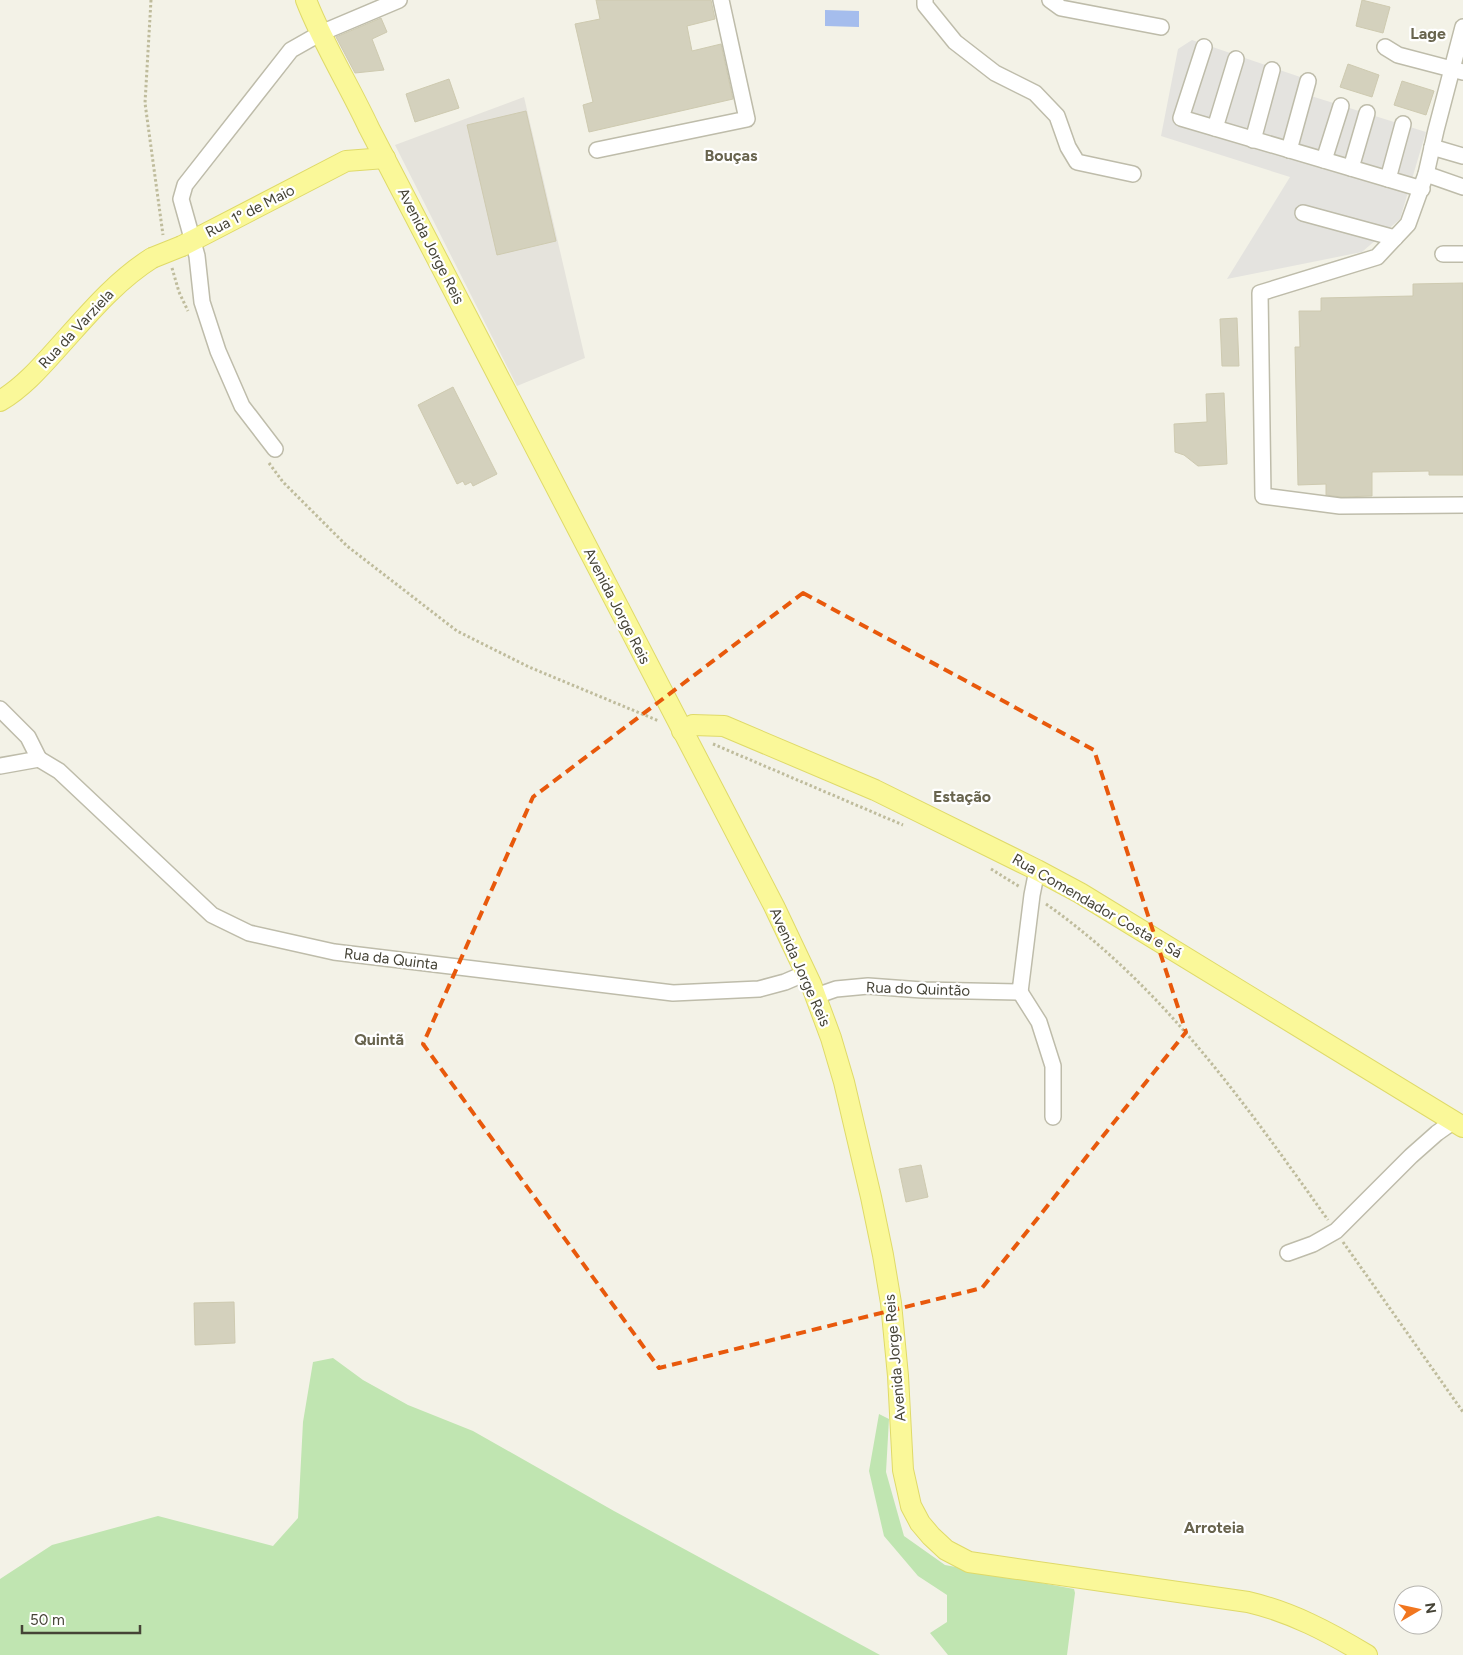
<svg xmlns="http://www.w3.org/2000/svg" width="1463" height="1655" viewBox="0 0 1463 1655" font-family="Figtree,sans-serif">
	<rect width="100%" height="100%" fill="#f3f2e7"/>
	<!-- industrial -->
	<path fill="#e5e3dc" d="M524 97 585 358 517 386 395 145Z"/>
	<!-- green -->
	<g fill="#c0e5b1">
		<path d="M333 1358 363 1380 408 1405 473 1431 614 1511 880 1655H0V1579L52 1545 158 1516 273 1546 298 1518 303 1422 313 1362Z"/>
		<path d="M879 1414 889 1419 886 1472 904 1536 945 1565 1074 1589 1075 1593 1067 1655H948L930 1633 947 1622V1595L918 1576 884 1536 869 1471Z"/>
	</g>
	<!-- parking -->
	<path fill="#e4e3df" d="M1192 40 1315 82 1311 96 1426 132 1400 219 1362 252 1227 279 1290 177 1161 136 1178 49Z"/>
	<!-- water -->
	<path fill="#a5bded" d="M825 10 859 11V27L825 26Z"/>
	<!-- building -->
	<g fill="#d4d1bd" stroke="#cecab0">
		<path d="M596 0H711L715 19 687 26 692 51 721 44 733 99 589 132 583 105 593 102 575 24 600 19Z"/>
		<path d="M1362 0 1390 7 1383 33 1356 26Z"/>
		<path d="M381 18 387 32 372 39 384 70 355 73 336 37Z"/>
		<path d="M1348 64 1379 75 1372 97 1340 87Z"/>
		<path d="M449 79 459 108 415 122 406 94Z"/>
		<path d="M1402 81 1434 91 1426 115 1394 105Z"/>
		<path d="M526 111 556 241 497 255 467 125Z"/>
		<path d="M1463 283V475H1429V471L1372 472V496L1341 497 1326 495V484L1298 485 1295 347H1300L1299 311H1321V298L1413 296V284Z"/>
		<path d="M1237 318 1239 366H1222L1220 319Z"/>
		<path d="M453 387 497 474 473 486 471 482 465 485 463 481 457 484 418 405Z"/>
		<path d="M1224 393 1227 464 1198 466 1184 455 1175 452 1174 424 1207 422 1206 394Z"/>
		<path d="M921 1165 928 1197 906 1202 899 1169Z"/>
		<path d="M234 1302 235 1343 195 1345 194 1303Z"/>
	</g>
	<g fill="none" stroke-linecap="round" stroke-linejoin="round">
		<!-- minor casing -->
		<g stroke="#bebcaa" stroke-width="18">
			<g id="minor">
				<path d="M925 0V5L955 42 995 73 1035 93 1057 116 1068 147 1077 162 1133 174"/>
				<path d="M1050 0 1061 8 1161 27"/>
				<path d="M1463 27 1436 130 1426 174 1408 224 1377 257 1260 293 1263 496 1340 506 1463 505"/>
				<path d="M1204 47 1181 118 1422 189"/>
				<path d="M1385 47 1398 55 1463 72"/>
				<path d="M1215 128 1236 59"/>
				<path d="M1253 140 1272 70"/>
				<path d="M1432 147 1463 156"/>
				<path d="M597 150 747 119 721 0"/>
				<path d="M1289 150 1308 81"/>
				<path d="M1324 160 1341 106"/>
				<path d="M1351 168 1367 113"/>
				<path d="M1426 174 1463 187"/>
				<path d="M1388 179 1403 124"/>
				<path d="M1303 213 1395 238"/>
				<path d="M1443 254H1463"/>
				<path d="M275 449 242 406 218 351 202 302 197 256 181 199 185 185 291 50 321 33 399 0"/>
				<path d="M0 709 28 737 39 759"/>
				<path d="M39 759 59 771 212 915 249 933 334 952 673 993 759 989 785 982 806 973"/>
				<path d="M0 766 39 759"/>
				<path d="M1020 992 1039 1022 1053 1066V1117"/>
				<path d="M816 996 836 989 868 986 922 990 1020 992 1032 895 1037 870"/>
				<path d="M1288 1253 1313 1244 1336 1231 1411 1156 1437 1133 1454 1121"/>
			</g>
		</g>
		<!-- major casing -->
		<g stroke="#dfda69" stroke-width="22">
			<g id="major">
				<path d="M306 0C323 44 349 85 369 128L774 906 811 984 831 1038 844 1082 871 1197 883 1255 891 1303 898 1376 903 1470 911 1506 920 1523 931 1536 946 1550 969 1562 1248 1602C1291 1612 1329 1632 1367 1655"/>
				<path d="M182 246 346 161 385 158"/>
				<path d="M0 401C22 388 39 369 56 350 86 317 114 282 152 258"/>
				<path d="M682 731 693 725 724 726 875 790 1037 870 1080 893 1463 1127"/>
			</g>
		</g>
		<!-- path -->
		<g stroke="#bfbc9c" stroke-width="3" stroke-dasharray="2.5 2.5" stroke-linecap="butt">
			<path d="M151 0 145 103 163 235"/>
			<path d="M172 268 179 292 188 311"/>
			<path d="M269 463 283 482 347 546 457 631 529 667 659 721"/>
			<path d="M713 744 903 825"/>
			<path d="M991 869 1020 887"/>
			<path d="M1046 904C1164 987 1245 1104 1328 1220"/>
			<path d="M1343 1242 1463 1412"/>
		</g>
		<!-- minor -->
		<use href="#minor" stroke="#fff" stroke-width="15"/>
		<!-- major -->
		<use href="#major" stroke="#faf899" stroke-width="20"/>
		<!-- major-bridge casing -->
		<g stroke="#dfda69" stroke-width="22" stroke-linecap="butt">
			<path id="major-bridge" d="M152 258 182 246"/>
		</g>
		<!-- major-bridge -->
		<use href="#major-bridge" stroke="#faf899" stroke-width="20"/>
	</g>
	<!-- marked area -->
	<path fill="none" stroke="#e8590c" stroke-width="4" stroke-dasharray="10 6" stroke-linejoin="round" d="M803 593 1094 750 1186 1032 982 1288 659 1368 423 1044 533 797Z"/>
	<g text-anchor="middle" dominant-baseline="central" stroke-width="4.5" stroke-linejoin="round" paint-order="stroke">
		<!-- street labels -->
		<g font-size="15" fill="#454336" stroke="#fff">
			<text transform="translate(250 211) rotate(-27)">Rua 1º de Maio</text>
			<text transform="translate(431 246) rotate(63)">Avenida Jorge Reis</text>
			<text transform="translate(76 329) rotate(-47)">Rua da Varziela</text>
			<text transform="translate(617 606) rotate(63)">Avenida Jorge Reis</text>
			<text transform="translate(1097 906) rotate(30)">Rua Comendador Costa e Sá</text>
			<text transform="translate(391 959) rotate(7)">Rua da Quinta</text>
			<text transform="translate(800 967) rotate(66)">Avenida Jorge Reis</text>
			<text transform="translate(918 989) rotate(2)">Rua do Quintão</text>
			<text transform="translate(895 1358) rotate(-95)">Avenida Jorge Reis</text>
		</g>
		<!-- neighbourhood labels -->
		<g font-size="16" font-weight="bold" fill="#68644e" stroke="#fff">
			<text x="1428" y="33">Lage</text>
			<text x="731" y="155">Bouças</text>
			<text x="962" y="796">Estação</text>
			<text x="379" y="1039">Quintã</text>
			<text x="1214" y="1527">Arroteia</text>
		</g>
	</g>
	<!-- north arrow -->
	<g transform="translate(1418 1610) rotate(81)"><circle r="24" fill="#ffffff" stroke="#b5b4af"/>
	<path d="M0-4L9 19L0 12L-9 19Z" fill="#f1761f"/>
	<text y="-8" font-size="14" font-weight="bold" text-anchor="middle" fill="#454336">N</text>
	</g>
	<!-- scale -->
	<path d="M22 1625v8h118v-8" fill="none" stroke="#454336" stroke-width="2.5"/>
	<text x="30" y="1625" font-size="15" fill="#454336" stroke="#ffffff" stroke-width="4" paint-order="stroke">50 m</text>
</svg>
